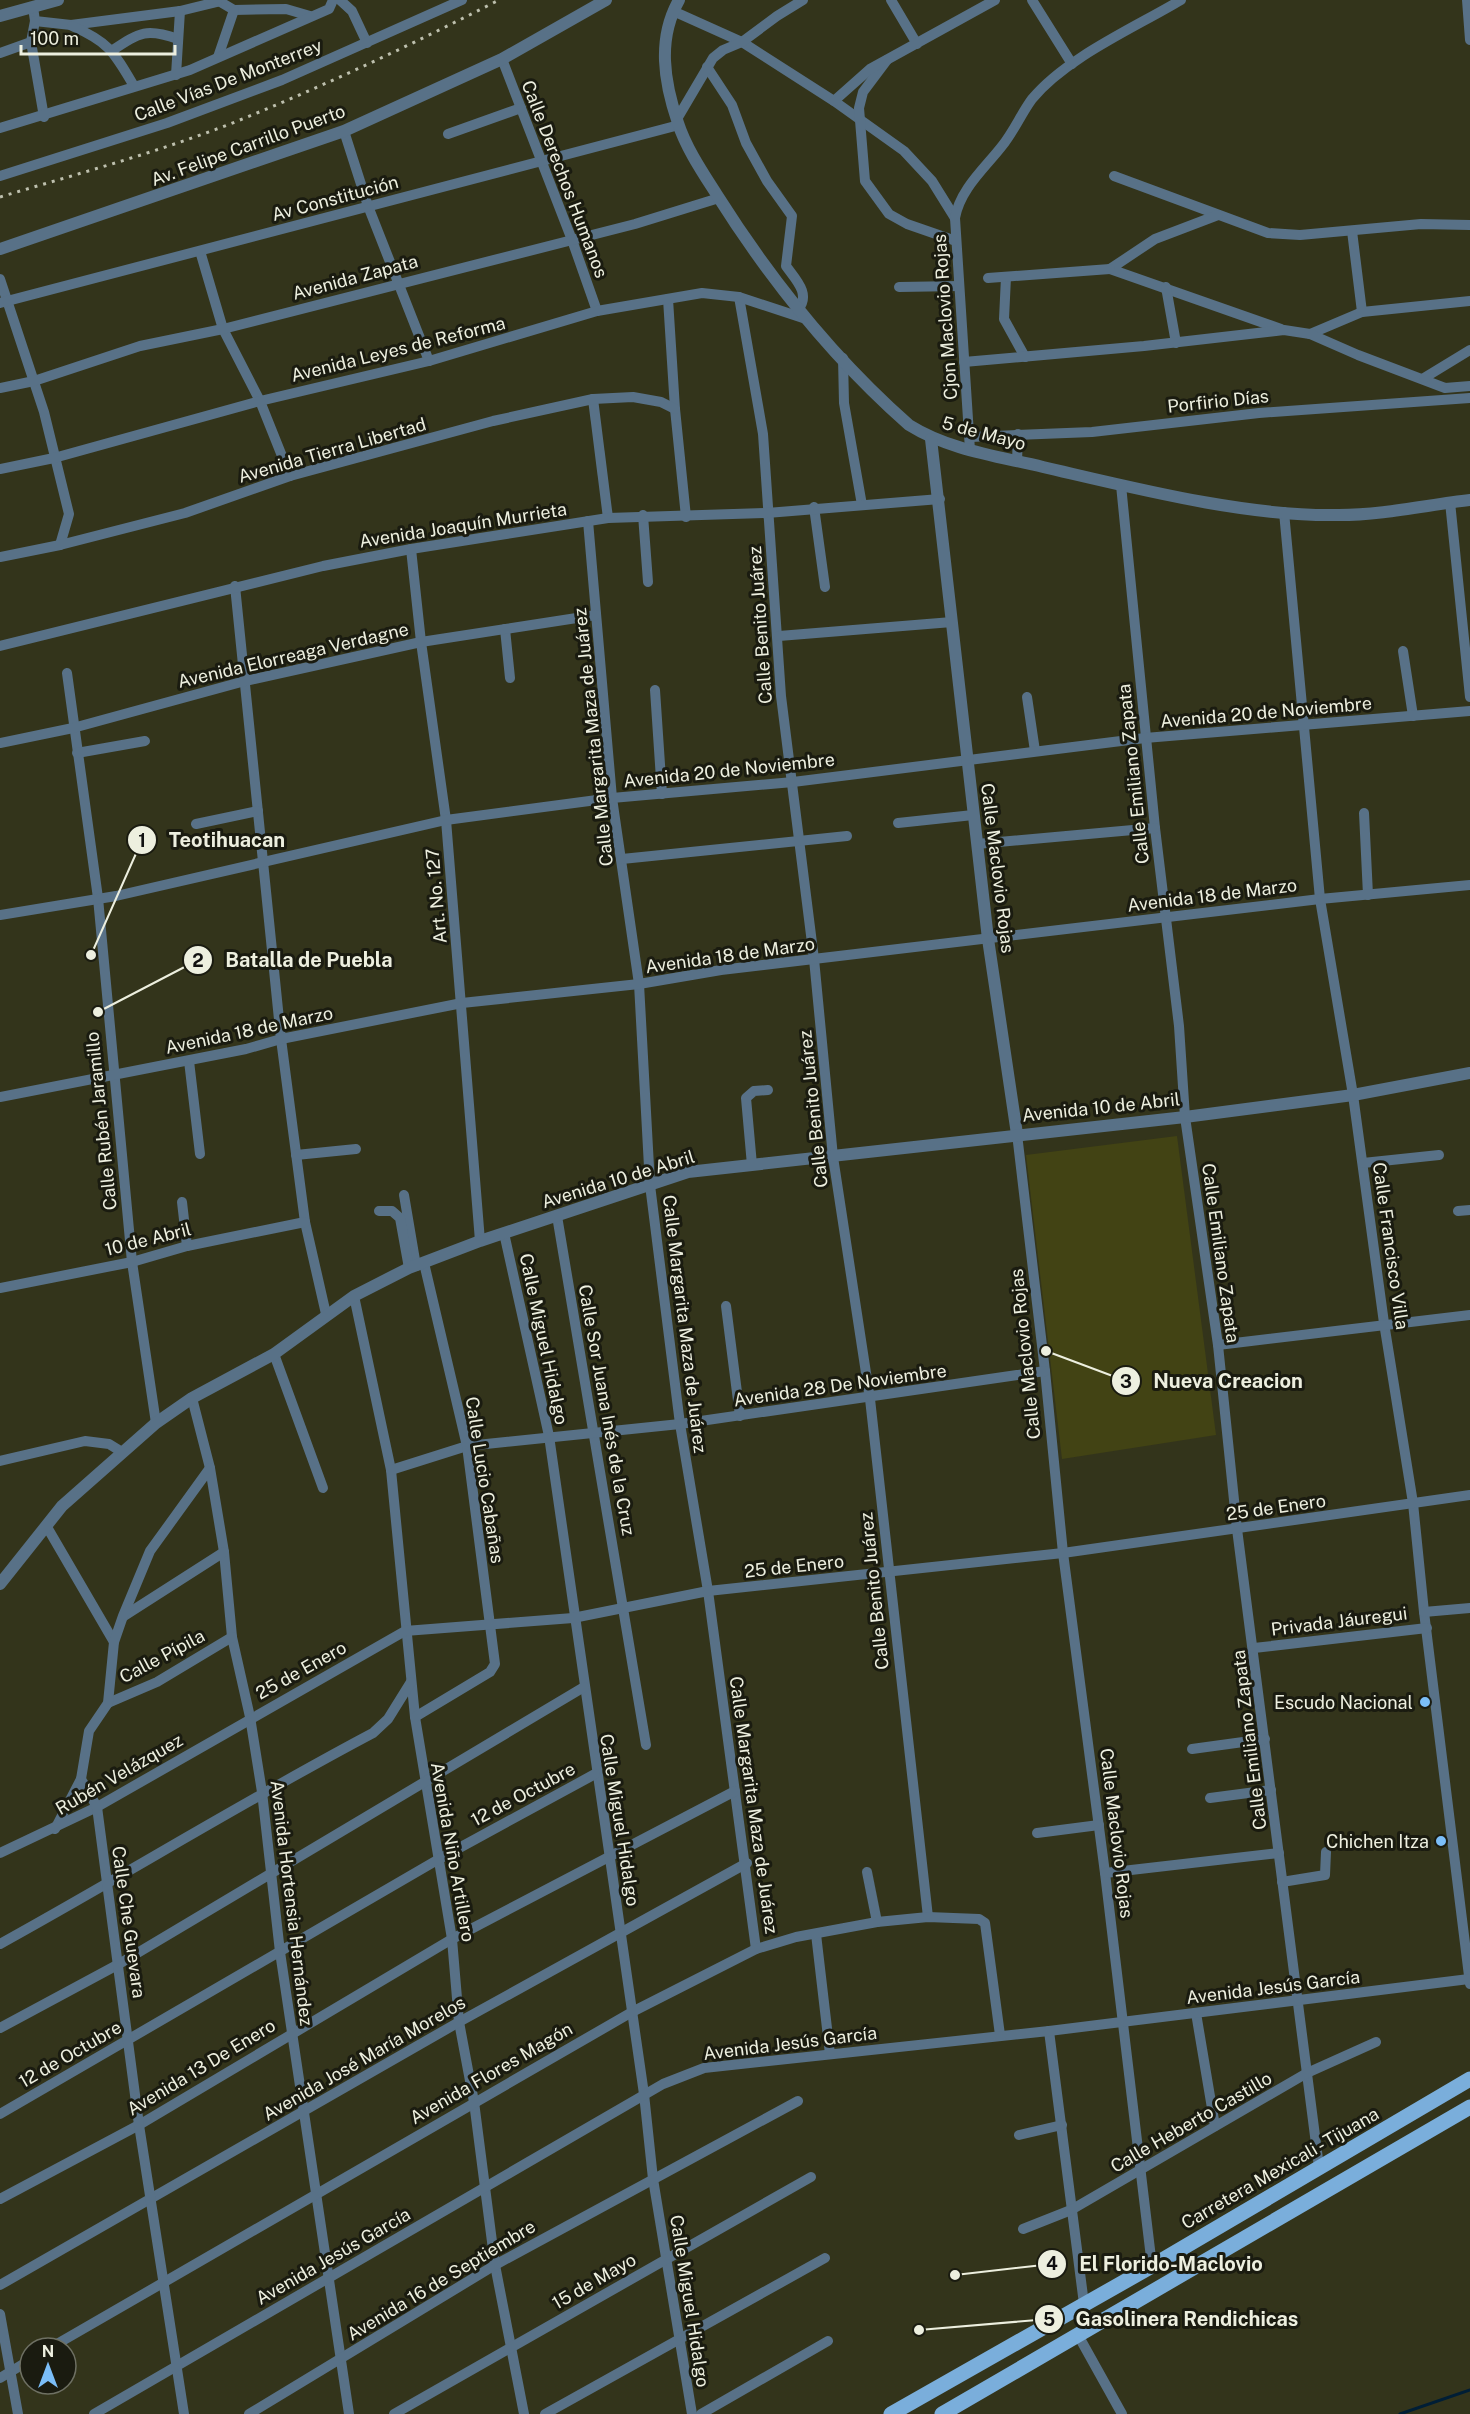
<svg xmlns="http://www.w3.org/2000/svg" width="1470" height="2414" viewBox="0 0 1470 2414" font-family="'Public Sans',sans-serif">
	<rect width="100%" height="100%" fill="#33341b"/>
	<!-- green -->
	<path fill="#424314" d="M1177 1136 1216 1435 1062 1459 1026 1155Z"/>
	<g fill="none" stroke-linecap="round" stroke-linejoin="round">
		<!-- stream -->
		<path stroke="#001e36" stroke-width="3" d="M1400 2414 1470 2390"/>
		<!-- minor -->
		<g stroke="#587187" stroke-width="10">
			<path d="M217 0 234 10 286 9 310 16"/>
			<path d="M340 0 352 11 367 43"/>
			<path d="M891 0 917 44"/>
			<path d="M1032 0 1072 64"/>
			<path d="M1467 0 1470 40"/>
			<path d="M33 7 35 21 71 25 180 11 217 2"/>
			<path d="M673 11 742 42 834 101 904 151 932 181 955 218"/>
			<path d="M72 26C109 42 114 52 134 86"/>
			<path d="M31 42 44 117"/>
			<path d="M113 50C140 32 147 28 178 39"/>
			<path d="M0 53 31 42 35 21"/>
			<path d="M218 57 234 10"/>
			<path d="M502 59 572 240 597 311"/>
			<path d="M887 60 863 92 859 108 865 181 889 214 907 224 956 241"/>
			<path d="M707 67 732 105 746 143 767 181 792 216 786 266C796 280 811 294 798 310"/>
			<path d="M176 75 180 11"/>
			<path d="M834 101 870 69 995 0"/>
			<path d="M677 119 713 58 723 50 742 42 777 16 803 0"/>
			<path d="M0 128 190 70 329 9 333 0"/>
			<path d="M344 131 368 206 429 361"/>
			<path d="M448 134 521 108"/>
			<path d="M0 176 167 123 282 80 462 0"/>
			<path d="M1114 176 1268 233 1300 235 1421 224 1470 225"/>
			<path d="M1218 215 1155 239 1110 269 1281 329"/>
			<path d="M1352 231 1362 312"/>
			<path d="M200 251 223 329 260 401 290 476"/>
			<path d="M1006 277 1004 319 1025 357"/>
			<path d="M988 278 1110 269"/>
			<path d="M0 279 44 412 69 514 60 545"/>
			<path d="M899 287 959 286"/>
			<path d="M1166 287 1176 343"/>
			<path d="M739 297 763 434 781 696 814 959 833 1157 870 1399 928 1917"/>
			<path d="M668 299 675 409 686 517"/>
			<path d="M0 303 679 125"/>
			<path d="M1310 334 1362 312 1470 301"/>
			<path d="M843 358 844 403 862 505"/>
			<path d="M964 362 1144 346 1284 330 1310 334 1358 355 1445 388 1470 386"/>
			<path d="M1424 378 1470 350"/>
			<path d="M0 388 34 381 140 346 223 329 635 224 719 198"/>
			<path d="M593 399 608 518"/>
			<path d="M970 437 1092 432 1259 413 1470 398"/>
			<path d="M970 450 955 218C960 189 985 168 1002 146 1014 131 1021 114 1032 99 1067 57 1134 28 1181 0"/>
			<path d="M1017 461 1018 434"/>
			<path d="M0 469 54 458 260 401 429 361 597 311 702 293 739 297 806 319"/>
			<path d="M1121 485 1155 828 1179 1026 1185 1117 1218 1345 1237 1529 1319 2167"/>
			<path d="M1450 502 1470 697"/>
			<path d="M814 507 825 587"/>
			<path d="M1284 512 1320 899 1353 1095 1384 1323 1413 1503 1424 1612 1470 1984"/>
			<path d="M643 515 648 582"/>
			<path d="M588 521 612 798 639 984 650 1185 680 1424 708 1591 756 1949"/>
			<path d="M411 549 421 642 446 820 480 1241"/>
			<path d="M0 557 60 545 185 513 290 476 493 421 593 399 633 397 661 402 675 409"/>
			<path d="M235 586 281 1039 305 1222 326 1314"/>
			<path d="M505 629 510 678"/>
			<path d="M779 636 952 622"/>
			<path d="M0 646 323 566 411 549 608 518 767 513 940 499"/>
			<path d="M1403 651 1413 716"/>
			<path d="M67 673 98 898 132 1262 156 1423"/>
			<path d="M655 690 662 794"/>
			<path d="M1027 697 1035 751"/>
			<path d="M0 743 73 728 245 681 421 642 596 615"/>
			<path d="M77 753 145 741"/>
			<path d="M1364 813 1368 895"/>
			<path d="M898 823 973 815"/>
			<path d="M196 824 258 811"/>
			<path d="M977 844 1155 828"/>
			<path d="M622 859 847 836"/>
			<path d="M0 915 116 896 446 820 612 798 793 782 1145 738 1470 711"/>
			<path d="M189 1061 200 1154"/>
			<path d="M0 1097 246 1049 281 1039 462 1003 639 984 721 970 1320 899 1470 885"/>
			<path d="M1017 1134 1045 1371 1063 1553 1105 1873 1152 2266"/>
			<path d="M296 1155 356 1149"/>
			<path d="M1363 1163 1439 1155"/>
			<path d="M752 1165 746 1098 754 1091 768 1090"/>
			<path d="M404 1195 416 1266"/>
			<path d="M182 1202 187 1246"/>
			<path d="M379 1211H392L400 1218 409 1268"/>
			<path d="M1458 1211 1470 1210"/>
			<path d="M557 1216 646 1745"/>
			<path d="M504 1233 549 1436 644 2094 653 2179 692 2414"/>
			<path d="M0 1288 132 1262 187 1246 305 1222"/>
			<path d="M354 1296 391 1470 415 1717 452 1939 459 2022 474 2102 495 2265 524 2414"/>
			<path d="M726 1306 740 1416"/>
			<path d="M1218 1345 1470 1315"/>
			<path d="M274 1354 323 1488"/>
			<path d="M192 1398 210 1468 224 1552 232 1637 250 1717 262 1792 280 1952 349 2414"/>
			<path d="M0 1461 85 1441 109 1444 122 1452"/>
			<path d="M391 1470 467 1446 680 1424 1045 1371"/>
			<path d="M47 1527 114 1642"/>
			<path d="M1424 1612 1470 1608"/>
			<path d="M124 1616 224 1552"/>
			<path d="M1254 1648 1427 1628"/>
			<path d="M108 1703 157 1682 232 1637"/>
			<path d="M415 1717 490 1672 495 1664 467 1446 424 1263"/>
			<path d="M1192 1749 1265 1739"/>
			<path d="M1210 1798 1271 1790"/>
			<path d="M55 1829 81 1779"/>
			<path d="M1037 1833 1099 1825"/>
			<path d="M0 1853 97 1807 405 1631 573 1618 708 1591 1063 1553 1470 1495"/>
			<path d="M867 1872 877 1922"/>
			<path d="M1105 1873 1279 1853"/>
			<path d="M1282 1882 1325 1875 1326 1852"/>
			<path d="M816 1934 830 2054"/>
			<path d="M0 1944C125 1875 246 1800 373 1733L388 1719 411 1682"/>
			<path d="M1196 2013 1215 2126"/>
			<path d="M0 2028 119 1964 584 1687"/>
			<path d="M1049 2031 1084 2304"/>
			<path d="M0 2114 439 1859 595 1774"/>
			<path d="M1019 2135 1062 2125"/>
			<path d="M0 2199 139 2125 452 1939 735 1791"/>
			<path d="M1023 2229 1071 2210 1307 2073 1376 2042"/>
			<path d="M0 2285 459 2022 747 1863"/>
			<path d="M0 2314 18 2414"/>
			<path d="M1078 2335 1122 2414"/>
			<path d="M50 2348 632 2012 756 1949 796 1937 877 1922 928 1917 979 1919 985 1923 1000 2035"/>
			<path d="M0 2378 30 2360"/>
			<path d="M94 2414 663 2084 704 2068 1049 2031 1469 1979"/>
			<path d="M184 2414 139 2125 97 1807 81 1779 89 1731 108 1703 114 1642 123 1616 150 1551 210 1468"/>
			<path d="M249 2414 495 2265 798 2101"/>
			<path d="M394 2414 811 2177"/>
			<path d="M545 2414 825 2258"/>
			<path d="M701 2414 828 2341"/>
		</g>
		<!-- tertiary -->
		<g stroke="#587187" stroke-width="12">
			<path d="M679 0C657 39 664 82 678 123 686 148 703 173 717 195 770 279 834 359 909 425 949 450 997 456 1043 467 1134 488 1246 517 1339 515 1382 515 1427 505 1470 500"/>
			<path d="M0 16 58 0"/>
			<path d="M0 249 344 131 502 59 606 0"/>
			<path d="M931 439 988 939 1017 1134"/>
			<path d="M0 1584 62 1506 156 1423 192 1398 274 1354 354 1296 409 1268 480 1241 688 1172 1185 1117 1353 1095 1470 1073"/>
		</g>
		<!-- primary -->
		<g stroke="#7aaedb" stroke-width="15">
			<path d="M891 2414 1152 2266 1470 2079"/>
			<path d="M942 2414 1470 2107"/>
		</g>
		<!-- rail -->
		<path stroke="#bec0ae" stroke-width="3" stroke-dasharray="3 6" stroke-linecap="butt" d="M0 197C77 174 155 153 230 124 322 87 411 45 499 0"/>
	</g>
	<!-- markers -->
	<g fill="#7bbef8" stroke="#1a1b10" stroke-width="2">
		<circle cx="1425" cy="1702" r="6"/>
		<circle cx="1441" cy="1841" r="6"/>
	</g>
	<g text-anchor="middle" dominant-baseline="central" stroke-width="6" stroke-linejoin="round" paint-order="stroke">
		<!-- street labels -->
		<g font-size="18" fill="#edefdf" stroke="#1a1b10">
			<text transform="translate(228 80) rotate(-21)">Calle Vías De Monterrey</text>
			<text transform="translate(248 145) rotate(-20)">Av. Felipe Carrillo Puerto</text>
			<text transform="translate(565 179) rotate(69)">Calle Derechos Humanos</text>
			<text transform="translate(335 198) rotate(-15)">Av Constitución</text>
			<text transform="translate(355 277) rotate(-15)">Avenida Zapata</text>
			<text transform="translate(945 317) rotate(-94)">Cjon Maclovio Rojas</text>
			<text transform="translate(398 349) rotate(-14)">Avenida Leyes de Reforma</text>
			<text transform="translate(1218 401) rotate(-6)">Porfirio Días</text>
			<text transform="translate(984 433) rotate(15)">5 de Mayo</text>
			<text transform="translate(332 450) rotate(-16)">Avenida Tierra Libertad</text>
			<text transform="translate(463 525) rotate(-9)">Avenida Joaquín Murrieta</text>
			<text transform="translate(760 625) rotate(-94)">Calle Benito Juárez</text>
			<text transform="translate(293 655) rotate(-13)">Avenida Elorreaga Verdagne</text>
			<text transform="translate(1266 712) rotate(-5)">Avenida 20 de Noviembre</text>
			<text transform="translate(593 737) rotate(-96)">Calle Margarita Maza de Juárez</text>
			<text transform="translate(729 770) rotate(-6)">Avenida 20 de Noviembre</text>
			<text transform="translate(1133 774) rotate(-96)">Calle Emiliano Zapata</text>
			<text transform="translate(998 868) rotate(83)">Calle Maclovio Rojas</text>
			<text transform="translate(1212 895) rotate(-7)">Avenida 18 de Marzo</text>
			<text transform="translate(436 896) rotate(-95)">Art. No. 127</text>
			<text transform="translate(730 955) rotate(-8)">Avenida 18 de Marzo</text>
			<text transform="translate(249 1030) rotate(-12)">Avenida 18 de Marzo</text>
			<text transform="translate(1101 1107) rotate(-6)">Avenida 10 de Abril</text>
			<text transform="translate(813 1109) rotate(-96)">Calle Benito Juárez</text>
			<text transform="translate(101 1121) rotate(-96)">Calle Rubén Jaramillo</text>
			<text transform="translate(618 1179) rotate(-17)">Avenida 10 de Abril</text>
			<text transform="translate(148 1239) rotate(-14)">10 de Abril</text>
			<text transform="translate(1391 1246) rotate(82)">Calle Francisco Villa</text>
			<text transform="translate(1221 1253) rotate(82)">Calle Emiliano Zapata</text>
			<text transform="translate(685 1324) rotate(83)">Calle Margarita Maza de Juárez</text>
			<text transform="translate(544 1339) rotate(78)">Calle Miguel Hidalgo</text>
			<text transform="translate(1025 1354) rotate(-96)">Calle Maclovio Rojas</text>
			<text transform="translate(840 1385) rotate(-8)">Avenida 28 De Noviembre</text>
			<text transform="translate(607 1410) rotate(80)">Calle Sor Juana Inés de la Cruz</text>
			<text transform="translate(485 1480) rotate(81)">Calle Lucio Cabañas</text>
			<text transform="translate(1276 1507) rotate(-8)">25 de Enero</text>
			<text transform="translate(794 1566) rotate(-6)">25 de Enero</text>
			<text transform="translate(874 1591) rotate(-96)">Calle Benito Juárez</text>
			<text transform="translate(1339 1621) rotate(-7)">Privada Jáuregui</text>
			<text transform="translate(162 1656) rotate(-28)">Calle Pípila</text>
			<text transform="translate(301 1670) rotate(-29)">25 de Enero</text>
			<text transform="translate(1249 1740) rotate(-97)">Calle Emiliano Zapata</text>
			<text transform="translate(119 1774) rotate(-30)">Rubén Velázquez</text>
			<text transform="translate(523 1794) rotate(-28)">12 de Octubre</text>
			<text transform="translate(754 1805) rotate(82)">Calle Margarita Maza de Juárez</text>
			<text transform="translate(620 1820) rotate(81)">Calle Miguel Hidalgo</text>
			<text transform="translate(1117 1833) rotate(83)">Calle Maclovio Rojas</text>
			<text transform="translate(453 1852) rotate(80)">Avenida Niño Artillero</text>
			<text transform="translate(292 1903) rotate(83)">Avenida Hortensia Hernández</text>
			<text transform="translate(129 1922) rotate(82)">Calle Che Guevara</text>
			<text transform="translate(1273 1987) rotate(-7)">Avenida Jesús García</text>
			<text transform="translate(790 2043) rotate(-7)">Avenida Jesús García</text>
			<text transform="translate(70 2054) rotate(-30)">12 de Octubre</text>
			<text transform="translate(364 2058) rotate(-30)">Avenida José María Morelos</text>
			<text transform="translate(201 2067) rotate(-31)">Avenida 13 De Enero</text>
			<text transform="translate(491 2073) rotate(-30)">Avenida Flores Magón</text>
			<text transform="translate(1191 2122) rotate(-30)">Calle Heberto Castillo</text>
			<text transform="translate(1280 2168) rotate(-30)">Carretera Mexicali - Tijuana</text>
			<text transform="translate(333 2256) rotate(-30)">Avenida Jesús García</text>
			<text transform="translate(441 2280) rotate(-31)">Avenida 16 de Septiembre</text>
			<text transform="translate(594 2281) rotate(-30)">15 de Mayo</text>
			<text transform="translate(690 2301) rotate(81)">Calle Miguel Hidalgo</text>
		</g>
		<!-- poi labels -->
		<g font-size="18" fill="#edefdf" stroke="#1a1b10" text-anchor="end">
			<text x="1413" y="1702">Escudo Nacional</text>
			<text x="1429" y="1841">Chichen Itza</text>
		</g>
	</g>
	<!-- callouts -->
	<path fill="none" stroke="#edefdf" stroke-width="2" d="M91 955L142 840M98 1012L198 960M1046 1351L1126 1381M955 2275L1052 2264M919 2330L1049 2319"/>
	<g fill="#edefdf" stroke="#1a1b10" stroke-width="2">
		<circle cx="91" cy="955" r="6"/>
		<circle cx="98" cy="1012" r="6"/>
		<circle cx="1046" cy="1351" r="6"/>
		<circle cx="955" cy="2275" r="6"/>
		<circle cx="919" cy="2330" r="6"/>
		<circle cx="142" cy="840" r="15"/>
		<circle cx="198" cy="960" r="15"/>
		<circle cx="1126" cy="1381" r="15"/>
		<circle cx="1052" cy="2264" r="15"/>
		<circle cx="1049" cy="2319" r="15"/>
	</g>
	<g font-size="18" text-anchor="middle" font-weight="bold" fill="#111">
		<text x="142" y="847">1</text>
		<text x="198" y="967">2</text>
		<text x="1126" y="1388">3</text>
		<text x="1052" y="2270">4</text>
		<text x="1049" y="2326">5</text>
	</g>
	<g font-size="20" text-anchor="middle" font-weight="bold" fill="#edefdf" stroke="#1a1b10" stroke-width="6" stroke-linejoin="round" paint-order="stroke">
		<text x="227" y="847">Teotihuacan</text>
		<text x="309" y="967">Batalla de Puebla</text>
		<text x="1228" y="1388">Nueva Creacion</text>
		<text x="1171" y="2271">El Florido-Maclovio</text>
		<text x="1187" y="2326">Gasolinera Rendichicas</text>
	</g>
	<!-- north arrow -->
	<g transform="translate(48 2366)"><circle r="28" fill="#1a1b10" stroke="#6e7063" stroke-width="1.5"/>
	<path d="M0-4.5L10 22L0 15L-10 22Z" fill="#7bbef8"/>
	<text y="-9" font-size="16" font-weight="bold" text-anchor="middle" fill="#edefdf">N</text>
	</g>
	<!-- scale -->
	<path d="M21 45v9h154v-9" fill="none" stroke="#edefdf" stroke-width="3"/>
	<text x="30" y="45" font-size="18" fill="#edefdf" stroke="#1a1b10" stroke-width="4.5" paint-order="stroke">100 m</text>
</svg>
